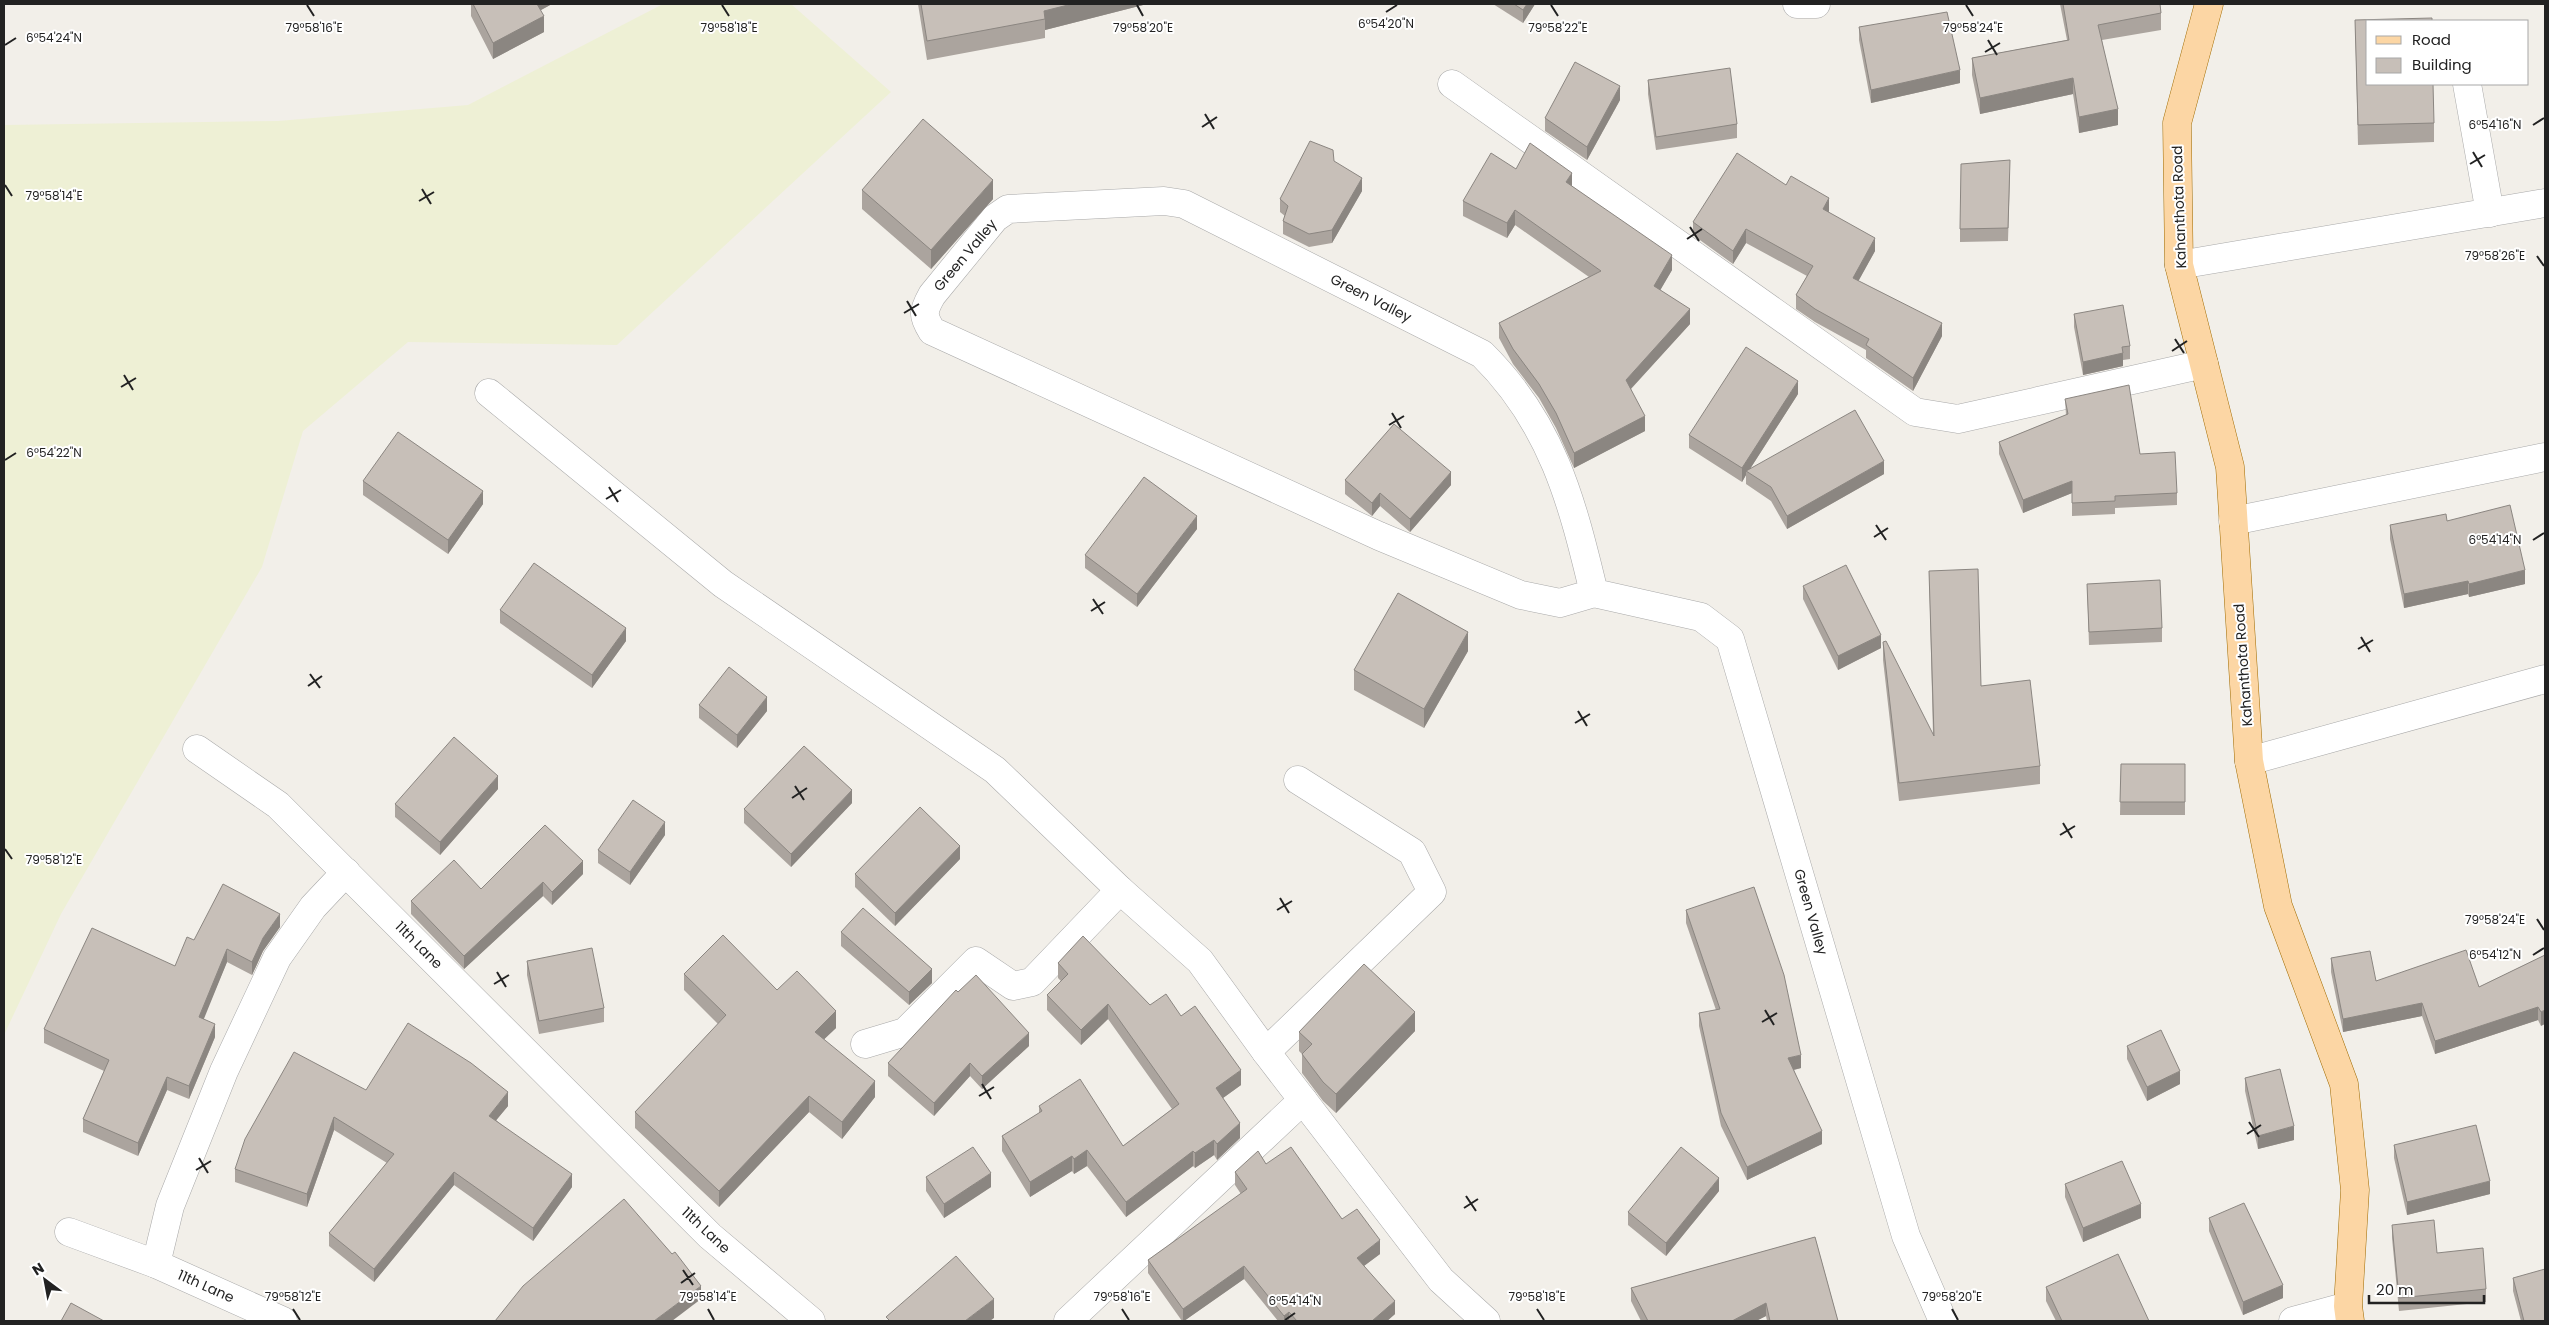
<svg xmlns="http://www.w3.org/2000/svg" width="2549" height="1325" viewBox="0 0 2549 1325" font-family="Poppins,sans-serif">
	<rect width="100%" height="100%" fill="#f2efe9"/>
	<!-- farmland -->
	<path fill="#eef0d5" d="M663 4H791L891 92 617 345 408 342 303 431 262 567 61 914 4 1035V125L278 121 468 105Z"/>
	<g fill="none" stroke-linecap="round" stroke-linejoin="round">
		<!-- minor casing -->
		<g stroke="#a9a9a9" stroke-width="29">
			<g id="minor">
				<path d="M1797 4H1816"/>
				<path d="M1452 84 1915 412 1958 419 2204 364"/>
				<path d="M2467 84 2490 213"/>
				<path d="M2179 265 2545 203"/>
				<path d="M489 393 723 584 995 770 1120 890 1200 961 1266 1052 1441 1280 1486 1321"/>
				<path d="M2233 521 2545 457"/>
				<path d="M1594 593C1572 501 1552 423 1482 354L1184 204 1164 201 1008 209 995 218 932 295C923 311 922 315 932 331L1379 536 1521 595 1560 603 1594 593 1701 617 1730 639 1906 1236 1943 1321"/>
				<path d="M197 749 278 805 710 1236 811 1321"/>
				<path d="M2249 761 2545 679"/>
				<path d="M865 1044 905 1032 976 961 1013 986 1032 982 1120 890"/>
				<path d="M1266 1052 1432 892 1412 852 1298 780"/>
				<path d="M69 1232 156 1264 283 1321"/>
				<path d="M156 1264 170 1206 224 1071 277 958 313 907 346 872"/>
				<path d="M1068 1321 1303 1100"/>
				<path d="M2293 1321 2348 1306"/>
			</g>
		</g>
		<!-- major casing -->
		<g stroke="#a06b00" stroke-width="29">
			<path id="major" d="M2209 4 2177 123 2179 265 2230 467 2249 761 2278 906 2344 1084 2355 1190 2348 1306 2350 1321"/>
		</g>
		<!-- minor -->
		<use href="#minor" stroke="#fff" stroke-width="28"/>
		<!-- major -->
		<use href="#major" stroke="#fcd6a4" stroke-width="28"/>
	</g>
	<!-- wall -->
	<g fill="#aba49e">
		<path d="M471 4H552L540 10 544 32 493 59 471 16Z"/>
		<path d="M918 4H1147L1045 30V38L927 60Z"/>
		<path d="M1493 4H1535L1523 23Z"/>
		<path d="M2060 4H2160L2161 13V30L2102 40 2118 125 2079 133 2073 94 1980 114 1972 75V58L2067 40Z"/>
		<path d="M2355 20 2434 123V142L2358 145Z"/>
		<path d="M1859 27 1960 83 1871 103 1859 40Z"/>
		<path d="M1648 80 1737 124V138L1656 150 1648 94Z"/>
		<path d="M1620 100 1587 160 1545 131V118Z"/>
		<path d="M1334 161 1362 191 1332 243 1309 247 1283 234V221L1285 216 1280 212V199Z"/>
		<path d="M1516 169 1572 186 1672 270 1660 290 1690 324 1631 389 1645 431 1574 468 1556 428 1539 398 1513 364 1499 338V323L1589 277 1515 225 1507 238 1463 216V201Z"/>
		<path d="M2010 173 2008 241 1960 242V229Z"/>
		<path d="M1786 185 1829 211V212L1875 251 1858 281 1942 336 1913 391 1866 358V350L1815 322 1796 309V295L1807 276 1746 243 1733 264 1693 235V222Z"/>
		<path d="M862 190 993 199 931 269 862 209Z"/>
		<path d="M2074 314 2130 346V359L2123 360V366L2083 375 2074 327Z"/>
		<path d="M1798 394 1750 469 1884 474 1787 529 1771 501 1746 484V475L1742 482 1689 448V435Z"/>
		<path d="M2065 399 2140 454 2177 493V505L2115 508V514L2072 516V493L2023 513 1999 454V442L2066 415Z"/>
		<path d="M1345 480 1451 485 1410 532 1380 506 1372 516 1345 494Z"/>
		<path d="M363 481 483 504 448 554 363 495Z"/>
		<path d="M2447 521 2525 584 2469 597 2468 594 2404 608 2390 539V525Z"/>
		<path d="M1197 529 1137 607 1085 568V555Z"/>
		<path d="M1929 571 1981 686 2040 766V784L1899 801 1883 660V642L1933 735Z"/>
		<path d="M2087 584 2162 628V642L2089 645Z"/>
		<path d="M1803 586 1881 648 1838 670 1803 599Z"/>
		<path d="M500 610 626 641 592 688 500 623Z"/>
		<path d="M1468 651 1424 728 1354 690V670Z"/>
		<path d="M699 705 767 711 737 748 699 718Z"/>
		<path d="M2121 764H2185V815H2120Z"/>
		<path d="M498 789 440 855 395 817V804Z"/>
		<path d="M852 803 791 867 744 823V809Z"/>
		<path d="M665 835 630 885 598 863V850Z"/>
		<path d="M960 859 895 926 855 887V874Z"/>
		<path d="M583 874 552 905 543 896 464 969 411 914V901Z"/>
		<path d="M1686 910 1801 1068 1794 1070 1822 1144 1747 1180 1721 1126 1699 1026V1013L1716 1010 1686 923Z"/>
		<path d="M280 927 263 951 252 975 227 962 203 1019 215 1037 189 1099 167 1090 138 1156 83 1132V1119L104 1071 44 1043V1029L175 966 194 940Z"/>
		<path d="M841 932 932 983 909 1005 841 946Z"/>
		<path d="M2545 955 2541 1026 2538 1020 2435 1054 2422 1016 2343 1032 2331 972V958L2376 981 2479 987Z"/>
		<path d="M527 961 604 1008V1022L539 1034 527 975Z"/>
		<path d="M1058 963 1150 1005 1181 1016 1241 1085 1223 1098 1240 1138 1217 1160 1214 1155 1195 1168 1193 1166 1126 1217 1087 1166 1074 1174 1072 1171 1030 1197 1002 1151V1136L1039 1113V1106L1123 1146 1172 1109 1108 1019 1081 1045 1047 1010V995L1061 981 1058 978Z"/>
		<path d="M684 974 777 990 836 1028 824 1039 875 1097 842 1139 809 1112 719 1207 635 1128V1112L718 1024 684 990Z"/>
		<path d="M1415 1031 1336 1113 1323 1101 1302 1073V1054L1299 1051V1032Z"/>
		<path d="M1029 1046 982 1089 970 1076 934 1116 888 1076V1063Z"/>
		<path d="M2127 1046 2180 1084 2147 1101 2127 1059Z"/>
		<path d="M2245 1078 2294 1140 2258 1149 2245 1091Z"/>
		<path d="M366 1090 508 1106 496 1120 572 1187 533 1241 454 1185 374 1282 329 1246V1233L387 1163 334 1130 307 1207 235 1182V1169Z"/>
		<path d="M2394 1145 2490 1194 2407 1215 2394 1158Z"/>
		<path d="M1266 1164 1342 1219 1380 1254 1364 1266 1395 1314 1387 1321H1278L1244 1279 1184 1321H1182L1148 1273V1260L1241 1194 1235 1185V1172Z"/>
		<path d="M926 1177 991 1187 944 1218 926 1191Z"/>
		<path d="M2065 1184 2141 1218 2083 1242 2065 1197Z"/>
		<path d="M1719 1191 1666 1256 1628 1225V1212Z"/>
		<path d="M2209 1218 2283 1298 2243 1315 2209 1231Z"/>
		<path d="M2392 1225 2437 1253 2486 1289V1302L2399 1311 2392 1238Z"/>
		<path d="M1815 1237 1838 1321H1767L1766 1316 1756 1321H1641L1631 1301V1288Z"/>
		<path d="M2513 1278 2545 1321H2521L2513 1291Z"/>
		<path d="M2046 1287 2149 1321H2056L2046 1301Z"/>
	</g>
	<!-- shaded-wall -->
	<g fill="#8b8681">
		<path d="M534 4H552L534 14Z"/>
		<path d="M1072 4H1147L1045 30V19L1044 11Z"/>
		<path d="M1527 4H1535L1523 23V10Z"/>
		<path d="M544 16V32L493 59V43Z"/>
		<path d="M1960 70V83L1871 103V90Z"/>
		<path d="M2073 78V94L1980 114V98Z"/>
		<path d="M1620 86V100L1587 160V147Z"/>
		<path d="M2118 109V125L2079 133V117Z"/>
		<path d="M1572 173V188L1566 182Z"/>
		<path d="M1362 178V191L1332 243V230Z"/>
		<path d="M993 180V199L931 269V250Z"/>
		<path d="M1829 198V211L1823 222V209Z"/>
		<path d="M1515 210V225L1507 238V223Z"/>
		<path d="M1746 229V243L1733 264V251Z"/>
		<path d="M1875 238V251L1853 291V278Z"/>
		<path d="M1672 255V270L1654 301V286Z"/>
		<path d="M1690 309V324L1626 394V380Z"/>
		<path d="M1942 323V336L1913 391V378Z"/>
		<path d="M2123 353V366L2083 375V362Z"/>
		<path d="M1798 381V394L1748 472 1746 471V475L1742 482V468Z"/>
		<path d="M1645 416V431L1574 468V453Z"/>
		<path d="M1884 461V474L1787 529V516Z"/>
		<path d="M1451 472V485L1410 532V519Z"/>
		<path d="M2072 481V493L2023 513V500Z"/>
		<path d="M483 491V504L448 554V540Z"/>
		<path d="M1380 493V506L1372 516V503Z"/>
		<path d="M1197 516V529L1137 607V594Z"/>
		<path d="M2525 570V584L2469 597V584Z"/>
		<path d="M2468 581V594L2404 608V594Z"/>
		<path d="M626 628V641L592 688V675Z"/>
		<path d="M1468 632V651L1424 728V709Z"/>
		<path d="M1881 635V648L1838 670V656Z"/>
		<path d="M767 697V711L737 748V735Z"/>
		<path d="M498 776V789L440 855V842Z"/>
		<path d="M852 790V803L791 867V854Z"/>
		<path d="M665 822V835L630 885V872Z"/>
		<path d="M960 846V859L895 926V913Z"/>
		<path d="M583 861V874L552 905V892Z"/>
		<path d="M543 882V896L464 969V956Z"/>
		<path d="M280 914V927L263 951 252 975V962L263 938Z"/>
		<path d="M227 949V962L199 1031V1017Z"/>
		<path d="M932 969V983L909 1005V992Z"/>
		<path d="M2422 1003V1016L2343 1032V1019Z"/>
		<path d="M1108 1004V1019L1081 1045V1030Z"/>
		<path d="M2538 1007V1020L2435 1054V1041Z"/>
		<path d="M2545 1010V1024L2541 1026V1012Z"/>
		<path d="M836 1011V1028L815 1048V1032Z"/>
		<path d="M1415 1012V1031L1336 1113V1094Z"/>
		<path d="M215 1024V1037L189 1099V1086Z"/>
		<path d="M1029 1033V1046L982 1089V1076Z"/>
		<path d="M1801 1055V1068L1788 1071V1058Z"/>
		<path d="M970 1063V1076L934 1116V1103Z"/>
		<path d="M1241 1070V1085L1216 1103V1088Z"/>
		<path d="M2180 1071V1084L2147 1101V1087Z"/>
		<path d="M167 1077V1090L138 1156V1143Z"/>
		<path d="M875 1081V1097L842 1139V1122Z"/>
		<path d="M508 1092V1106L489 1129V1116Z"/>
		<path d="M809 1096V1112L719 1207V1191Z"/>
		<path d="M334 1117V1130L307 1207V1194Z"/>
		<path d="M1240 1123V1138L1217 1160V1144Z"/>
		<path d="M2294 1126V1140L2258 1149V1136Z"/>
		<path d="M1822 1131V1144L1747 1180V1167Z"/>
		<path d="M1214 1140V1155L1195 1168V1153Z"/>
		<path d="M1087 1150V1166L1074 1174V1159Z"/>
		<path d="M1193 1151V1166L1126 1217V1202Z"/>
		<path d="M1072 1156V1171L1030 1197V1182Z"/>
		<path d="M454 1172V1185L374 1282V1269Z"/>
		<path d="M991 1173V1187L944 1218V1204Z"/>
		<path d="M572 1174V1187L533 1241V1228Z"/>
		<path d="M1719 1178V1191L1666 1256V1243Z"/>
		<path d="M2490 1181V1194L2407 1215V1202Z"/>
		<path d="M2141 1204V1218L2083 1242V1228Z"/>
		<path d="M1380 1240V1254L1357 1271V1258Z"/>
		<path d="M1244 1266V1279L1184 1321H1183V1309Z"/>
		<path d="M2283 1285V1298L2243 1315V1302Z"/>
		<path d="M701 1286V1299L672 1321H654Z"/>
		<path d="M994 1299V1318L990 1321H965Z"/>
		<path d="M1395 1301V1314L1387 1321H1372Z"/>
		<path d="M1766 1303V1316L1756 1321H1732Z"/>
		<path d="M1289 1312V1321H1284V1316Z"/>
	</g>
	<!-- building -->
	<g fill="#c7bfb8" stroke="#8b8681">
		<path d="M473 4H537L544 16 493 43Z"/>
		<path d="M921 4H1072L1044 11 1045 19 927 41Z"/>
		<path d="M1514 4H1527L1523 10Z"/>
		<path d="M2063 4H2160L2161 13 2098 25 2118 109 2079 117 2073 78 1980 98 1972 58 2069 40Z"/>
		<path d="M1947 12 1960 70 1871 90 1859 27Z"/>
		<path d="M2432 18V21H2368V84H2433L2434 123 2358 125 2355 20Z"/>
		<path d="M1575 62 1620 86 1587 147 1545 118Z"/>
		<path d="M1730 68 1737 124 1656 137 1648 80Z"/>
		<path d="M923 119 993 180 931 250 862 190Z"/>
		<path d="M1310 141 1333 150 1334 161 1362 178 1332 230 1309 234 1283 221 1288 206 1280 199Z"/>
		<path d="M1530 143 1572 173 1566 182 1672 255 1654 286 1690 309 1626 380 1645 416 1574 453 1556 413 1539 384 1513 349 1499 323 1601 271 1515 210 1507 223 1463 201 1491 153 1516 169Z"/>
		<path d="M1737 153 1786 185 1791 176 1829 198 1823 209 1875 238 1853 278 1942 323 1913 378 1866 345 1869 339 1815 309 1796 295 1813 266 1746 229 1733 251 1693 222Z"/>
		<path d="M2010 160 2008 228 1960 229 1961 164Z"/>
		<path d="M2123 305 2130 346 2122 347 2123 353 2083 362 2074 314Z"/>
		<path d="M1746 347 1798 381 1742 468 1689 435Z"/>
		<path d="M2129 385 2140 454 2175 452 2177 493 2115 496V501L2072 503V481L2023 500 1999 442 2068 414 2065 399Z"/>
		<path d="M1855 410 1884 461 1787 516 1771 487 1746 471Z"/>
		<path d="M1394 424 1451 472 1410 519 1380 493 1372 503 1345 480Z"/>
		<path d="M398 432 483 491 448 540 363 481Z"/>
		<path d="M1144 477 1197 516 1137 594 1085 555Z"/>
		<path d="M2510 505 2525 570 2469 584 2468 581 2404 594 2390 525 2446 514 2447 521Z"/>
		<path d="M534 563 626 628 592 675 500 610Z"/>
		<path d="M1846 565 1881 635 1838 656 1803 586Z"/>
		<path d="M1978 569 1981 686 2030 680 2040 766 1899 783 1883 642 1886 641 1934 736 1929 571Z"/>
		<path d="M2160 580 2162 628 2089 632 2087 584Z"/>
		<path d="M1398 593 1468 632 1424 709 1354 670Z"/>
		<path d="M729 667 767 697 737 735 699 705Z"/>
		<path d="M454 737 498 776 440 842 395 804Z"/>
		<path d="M804 746 852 790 791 854 744 809Z"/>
		<path d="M2121 764H2185V802H2120Z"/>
		<path d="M633 800 665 822 630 872 598 850Z"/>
		<path d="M920 807 960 846 895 913 855 874Z"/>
		<path d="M545 825 583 861 552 892 543 882 464 956 411 901 454 860 481 889Z"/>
		<path d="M223 884 280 914 263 938 252 962 227 949 199 1017 215 1024 189 1086 167 1077 138 1143 83 1119 109 1060 44 1029 92 928 175 966 187 937 194 940Z"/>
		<path d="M1754 887 1784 975 1801 1055 1788 1058 1822 1131 1747 1167 1721 1113 1699 1013 1720 1009 1686 910Z"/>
		<path d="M863 908 932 969 909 992 841 932Z"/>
		<path d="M723 935 777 990 797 971 836 1011 815 1032 875 1081 842 1122 809 1096 719 1191 635 1112 726 1015 684 974Z"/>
		<path d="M1083 936 1150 1005 1166 994 1181 1016 1195 1006 1241 1070 1216 1088 1240 1123 1217 1144 1214 1140 1195 1153 1193 1151 1126 1202 1087 1150 1074 1159 1072 1156 1030 1182 1002 1136 1042 1111 1039 1106 1080 1079 1123 1146 1179 1104 1108 1004 1081 1030 1047 995 1068 974 1058 963Z"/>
		<path d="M592 948 604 1008 539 1021 527 961Z"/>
		<path d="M2466 950 2479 987 2545 955V1010L2541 1012 2538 1007 2435 1041 2422 1003 2343 1019 2331 958 2370 951 2376 981Z"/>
		<path d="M1364 964 1415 1012 1336 1094 1323 1082 1302 1054 1312 1044 1299 1032Z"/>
		<path d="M976 975 1029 1033 982 1076 970 1063 934 1103 888 1063 956 990 958 992Z"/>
		<path d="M408 1023 471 1063 508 1092 489 1116 572 1174 533 1228 454 1172 374 1269 329 1233 394 1154 334 1117 307 1194 235 1169 245 1139 294 1052 366 1090Z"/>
		<path d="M2161 1030 2180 1071 2147 1087 2127 1046Z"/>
		<path d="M2280 1069 2294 1126 2258 1136 2245 1078Z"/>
		<path d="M2476 1125 2490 1181 2407 1202 2394 1145Z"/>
		<path d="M973 1147 991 1173 944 1204 926 1177Z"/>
		<path d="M1291 1147 1342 1219 1357 1209 1380 1240 1357 1258 1395 1301 1372 1321H1297L1289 1312 1284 1316 1244 1266 1183 1309 1148 1260 1247 1189 1235 1172 1258 1151 1266 1164Z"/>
		<path d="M1681 1147 1719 1178 1666 1243 1628 1212Z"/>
		<path d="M2122 1161 2141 1204 2083 1228 2065 1184Z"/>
		<path d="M624 1199 672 1254 675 1252 701 1286 654 1321H495L523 1286Z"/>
		<path d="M2244 1203 2283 1285 2243 1302 2209 1218Z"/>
		<path d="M2434 1220 2437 1253 2483 1248 2486 1289 2399 1298 2392 1225Z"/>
		<path d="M1815 1237 1838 1321H1770L1766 1303 1732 1321H1648L1631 1288Z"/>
		<path d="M2118 1254 2149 1321H2062L2046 1287Z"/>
		<path d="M956 1256 994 1299 965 1321H890L886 1317Z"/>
		<path d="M2545 1269V1321H2524L2513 1278Z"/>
		<path d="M71 1303 104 1321H61Z"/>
	</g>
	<!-- ticks -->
	<path fill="none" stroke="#222" stroke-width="2" d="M307 5 314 16M722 5 729 16M1137 5 1143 16M1551 5 1558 16M1966 5 1973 16M1386 12 1397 5M1988 40 1997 55M5 45 16 38M1985 52 2000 43M1205 114 1214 129M2533 125 2544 118M1202 127 1217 117M2473 152 2482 167M2470 164 2485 155M5 185 12 196M422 189 431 204M419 201 434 192M1690 227 1699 241M1687 239 1702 229M2537 256 2544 266M907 301 916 316M904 313 919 304M2175 339 2184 353M2172 351 2187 341M124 375 133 390M121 387 136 378M1392 413 1401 428M1389 425 1404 416M5 460 16 453M609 487 618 502M606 499 621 490M1876 525 1886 540M1874 537 1888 528M2533 540 2544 533M1093 599 1103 614M1091 611 1105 602M2361 637 2370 652M2358 649 2373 640M310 674 320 688M308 686 322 676M1578 711 1587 726M1575 723 1590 714M795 786 804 800M792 798 807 788M2063 823 2072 838M2060 835 2075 826M5 849 12 859M1280 898 1289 913M1277 910 1292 901M2537 919 2544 930M2533 955 2544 948M497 972 506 987M494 984 509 975M1765 1010 1774 1025M1762 1022 1777 1013M982 1084 991 1099M979 1096 994 1087M2249 1122 2259 1137M2247 1134 2261 1125M199 1158 208 1173M196 1170 211 1161M1466 1196 1476 1211M1464 1208 1478 1199M683 1270 693 1285M681 1283 695 1273M293 1309 300 1320M708 1309 714 1320M1122 1309 1129 1320M1537 1309 1544 1320M1952 1309 1958 1320M1285 1320 1295 1313"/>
	<g text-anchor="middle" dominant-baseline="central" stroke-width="4" stroke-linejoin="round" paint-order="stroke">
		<!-- street labels -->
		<g font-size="14" fill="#222" stroke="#fff">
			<text transform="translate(2179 207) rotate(-92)">Kahanthota Road</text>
			<text transform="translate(965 255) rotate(-50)">Green Valley</text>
			<text transform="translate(1371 298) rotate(27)">Green Valley</text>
			<text transform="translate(2243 665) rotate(-94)">Kahanthota Road</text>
			<text transform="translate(1811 912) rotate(74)">Green Valley</text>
			<text transform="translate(419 945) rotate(45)">11th Lane</text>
			<text transform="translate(706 1230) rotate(43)">11th Lane</text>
			<text transform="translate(206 1286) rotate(24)">11th Lane</text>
		</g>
	</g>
	<g font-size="12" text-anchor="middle" fill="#222" stroke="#fff" stroke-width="4" stroke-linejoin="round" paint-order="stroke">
		<text x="1386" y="28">6°54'20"N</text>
		<text x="314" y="32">79°58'16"E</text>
		<text x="729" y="32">79°58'18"E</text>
		<text x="1143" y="32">79°58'20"E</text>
		<text x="1558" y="32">79°58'22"E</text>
		<text x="1973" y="32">79°58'24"E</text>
		<text x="54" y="42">6°54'24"N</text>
		<text x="2495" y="129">6°54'16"N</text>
		<text x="54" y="200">79°58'14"E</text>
		<text x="2495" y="260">79°58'26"E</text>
		<text x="54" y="457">6°54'22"N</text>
		<text x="2495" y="544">6°54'14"N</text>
		<text x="54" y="864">79°58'12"E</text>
		<text x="2495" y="924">79°58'24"E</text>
		<text x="2495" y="959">6°54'12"N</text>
		<text x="293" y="1301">79°58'12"E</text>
		<text x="708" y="1301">79°58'14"E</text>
		<text x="1122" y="1301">79°58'16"E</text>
		<text x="1537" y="1301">79°58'18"E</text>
		<text x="1952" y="1301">79°58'20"E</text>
		<text x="1295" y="1305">6°54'14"N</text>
	</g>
	<!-- border -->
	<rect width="2549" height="1325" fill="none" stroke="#222222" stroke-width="10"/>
	<!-- legend -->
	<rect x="2366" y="20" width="162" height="65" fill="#ffffff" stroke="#a7a7a7"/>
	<rect x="2376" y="36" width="25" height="8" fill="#fcd6a4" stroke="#a7a7a7"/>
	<text x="2412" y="45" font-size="15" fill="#222222">Road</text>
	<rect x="2376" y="58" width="25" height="15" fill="#c7bfb8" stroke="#a7a7a7"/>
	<text x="2412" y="70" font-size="15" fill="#222222">Building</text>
	<!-- north arrow -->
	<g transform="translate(45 1280) rotate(328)" stroke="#ffffff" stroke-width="4" paint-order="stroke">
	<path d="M0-4L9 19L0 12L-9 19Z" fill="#222222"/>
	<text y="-8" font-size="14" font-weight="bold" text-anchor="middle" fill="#222222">N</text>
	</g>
	<!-- scale -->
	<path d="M2369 1295v8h115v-8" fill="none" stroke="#222222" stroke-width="2.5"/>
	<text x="2376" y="1295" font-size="15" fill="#222222" stroke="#ffffff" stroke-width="4" paint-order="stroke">20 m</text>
</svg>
